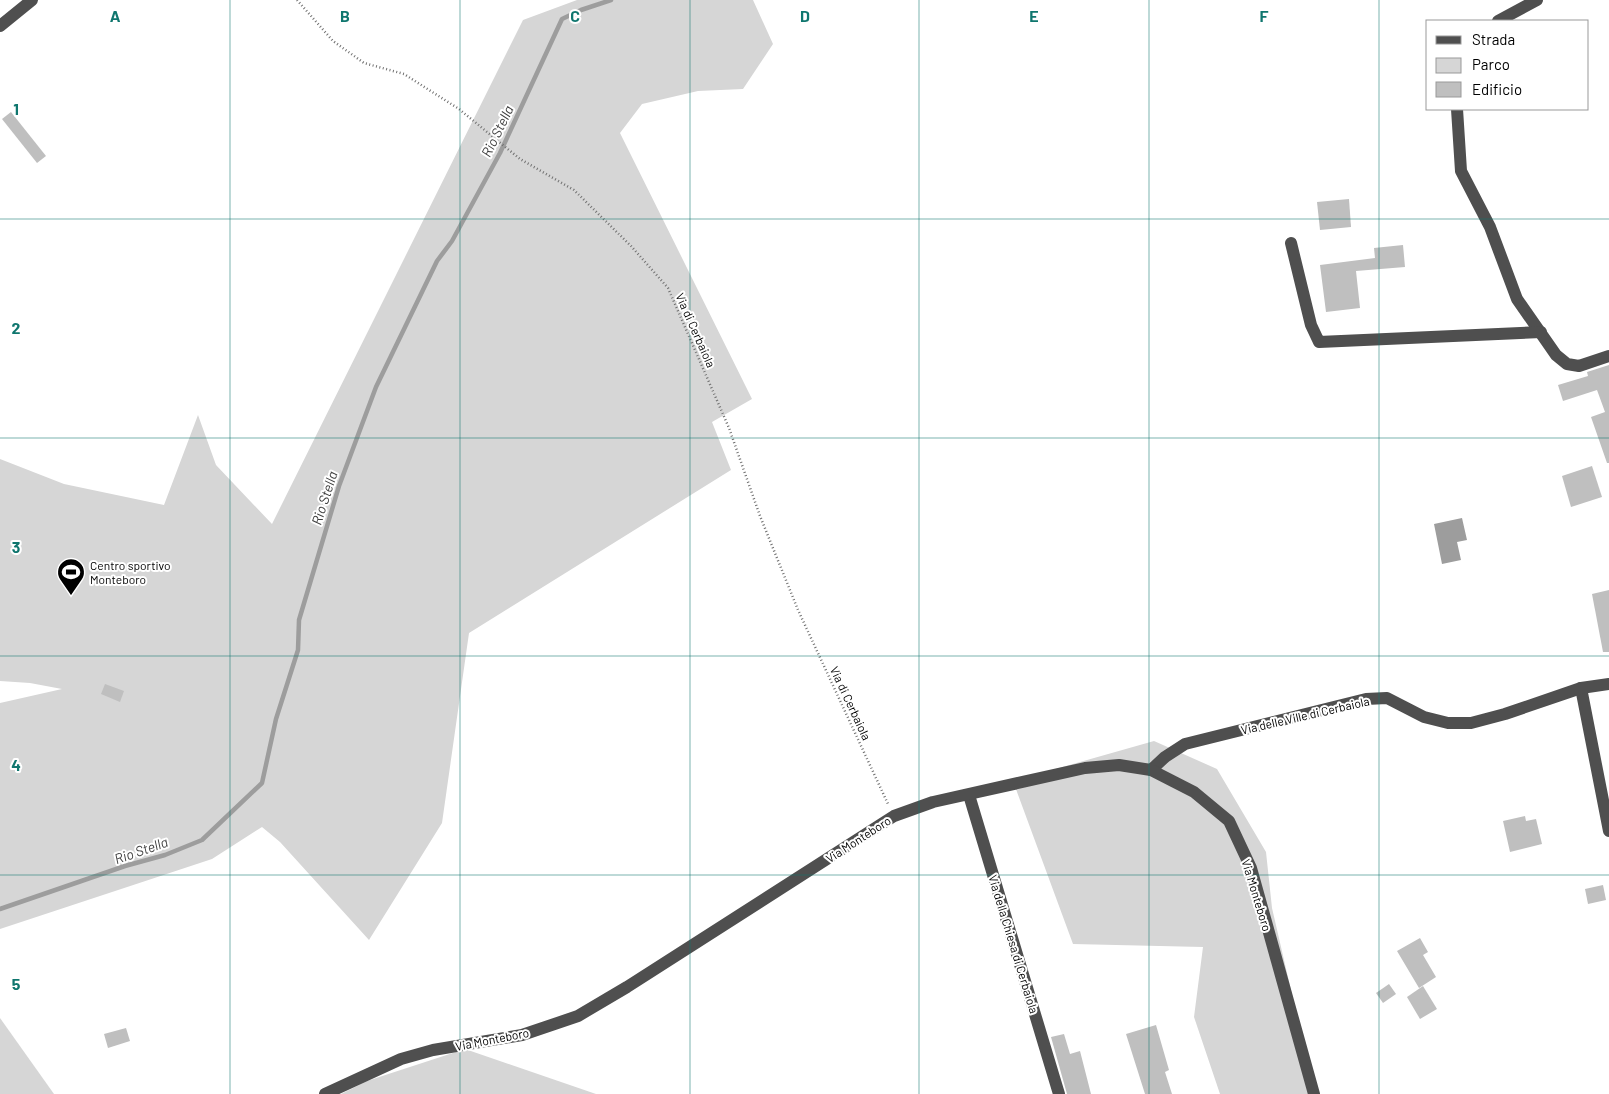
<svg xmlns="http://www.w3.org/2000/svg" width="1609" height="1094" viewBox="0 0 1609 1094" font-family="Barlow,sans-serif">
	<rect width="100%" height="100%" fill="#fff"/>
	<!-- green -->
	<g fill="#d6d6d6">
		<path d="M577 0H753L773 44 743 89 698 91 642 104 620 133 752 399 712 422 731 470 469 633 442 823 369 940 280 842 262 827 212 859 0 929V703L62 689 30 683 0 681V459L64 484 164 505 198 415 216 465 272 524 523 20Z"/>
		<path d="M1154 741 1217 769 1266 852 1272 908 1315 1094H1220L1194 1017 1203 947 1073 944 1013 781Z"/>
		<path d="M0 1018 54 1094H0Z"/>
		<path d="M465 1049 596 1094H341L367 1081Z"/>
	</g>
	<!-- water -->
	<path fill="#9d9d9d" d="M1462 518 1467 540 1457 542 1461 560 1442 564 1434 524Z"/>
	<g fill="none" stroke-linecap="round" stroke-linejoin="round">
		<!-- stream -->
		<path stroke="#9d9d9d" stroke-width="4.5" d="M0 909 125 866 165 855 202 840 262 783 276 719 298 650 299 620 339 486 376 387 437 261 452 241 500 153 562 19 581 10 611 0"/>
	</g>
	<!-- building -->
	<g fill="#bfbfbf">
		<path d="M11 112 46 156 37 163 2 119Z"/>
		<path d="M1349 199 1351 227 1320 230 1317 202Z"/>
		<path d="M1403 245 1405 267 1356 271 1360 308 1326 312 1320 265 1375 258 1374 248Z"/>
		<path d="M1609 365V463H1607L1591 417 1605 412 1597 390 1563 401 1558 385 1588 376 1587 372Z"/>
		<path d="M1592 466 1602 497 1571 507 1562 476Z"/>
		<path d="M1609 590V652H1603L1592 594Z"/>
		<path d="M105 684 124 691 120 702 101 694Z"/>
		<path d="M1525 816 1526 821 1536 819 1542 844 1510 852 1503 821Z"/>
		<path d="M1603 885 1606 900 1588 904 1585 889Z"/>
		<path d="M1420 938 1428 952 1423 955 1436 977 1419 988 1397 951Z"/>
		<path d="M1389 984 1396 994 1383 1003 1376 993Z"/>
		<path d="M1423 986 1437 1009 1420 1019 1407 997Z"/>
		<path d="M1156 1025 1169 1070 1165 1072 1172 1094H1145L1126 1034Z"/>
		<path d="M126 1028 130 1041 108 1048 104 1034Z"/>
		<path d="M1064 1034 1070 1054 1080 1051 1091 1094H1067L1051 1037Z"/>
	</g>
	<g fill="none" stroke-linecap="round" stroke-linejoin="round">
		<!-- path -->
		<path stroke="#717171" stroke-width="2.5" stroke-dasharray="1 2.5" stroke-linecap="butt" d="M297 0 333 41 364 63 404 74 459 109 520 159 574 190 631 246 668 288 729 428 760 516 798 610 888 804"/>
		<!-- minor -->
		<g stroke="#4f4f4f" stroke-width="12">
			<path d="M1498 21 1537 0"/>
			<path d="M0 26 32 0"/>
			<path d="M1457 109 1461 171 1490 227 1517 299 1556 355 1567 364 1579 366 1609 356"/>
			<path d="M1291 243 1311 325 1319 342 1541 332"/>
			<path d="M1581 688 1609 831"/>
			<path d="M1151 770 1165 757 1185 744 1366 699 1387 698 1424 717 1448 723H1471L1505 714 1581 688 1609 684"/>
			<path d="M969 795 1059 1094"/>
			<path d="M325 1094 401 1059 433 1050 522 1035 578 1016 627 987 894 816 933 802 1085 768 1119 765 1151 770 1194 792 1229 821 1251 868 1314 1094"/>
		</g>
	</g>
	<!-- grid -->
	<path fill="none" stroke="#0f766e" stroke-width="1" stroke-opacity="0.55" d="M230 0V1094M460 0V1094M690 0V1094M919 0V1094M1149 0V1094M1379 0V1094M0 219H1609M0 438H1609M0 656H1609M0 875H1609"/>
	<!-- icons -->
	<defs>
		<g id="stadium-pin" transform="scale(1.4375)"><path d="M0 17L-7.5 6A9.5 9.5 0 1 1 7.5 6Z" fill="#000" stroke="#fff"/><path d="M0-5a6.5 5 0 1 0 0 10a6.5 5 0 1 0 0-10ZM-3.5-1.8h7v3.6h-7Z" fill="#fff"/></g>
	</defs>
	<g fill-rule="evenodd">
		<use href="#stadium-pin" x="71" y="572"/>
	</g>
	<g text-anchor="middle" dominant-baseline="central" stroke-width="4" stroke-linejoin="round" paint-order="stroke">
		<!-- street labels -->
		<g font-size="12" fill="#000" stroke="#fff">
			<text transform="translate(696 330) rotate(66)">Via di Cerbaiola</text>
			<text transform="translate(851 703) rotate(65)">Via di Cerbaiola</text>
			<text transform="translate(1305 715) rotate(-13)">Via delle Ville di Cerbaiola</text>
			<text transform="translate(858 839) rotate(-33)">Via Monteboro</text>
			<text transform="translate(1257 895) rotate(73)">Via Monteboro</text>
			<text transform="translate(1014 944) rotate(73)">Via della Chiesa di Cerbaiola</text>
			<text transform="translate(492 1039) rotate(-11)">Via Monteboro</text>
		</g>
		<!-- poi labels -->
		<g font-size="12" fill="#000" stroke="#fff" text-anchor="start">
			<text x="90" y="565">Centro sportivo<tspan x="90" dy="14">Monteboro</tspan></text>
		</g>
		<!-- water labels -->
		<g font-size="14" font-style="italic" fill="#3e3e3e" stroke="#fff">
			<text transform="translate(497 131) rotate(-64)">Rio Stella</text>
			<text transform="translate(324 498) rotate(-72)">Rio Stella</text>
			<text transform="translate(141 850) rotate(-19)">Rio Stella</text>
		</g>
	</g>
	<g font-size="16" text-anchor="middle" font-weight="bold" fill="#0f766e" stroke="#fff" stroke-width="4" stroke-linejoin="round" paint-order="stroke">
		<text x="115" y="22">A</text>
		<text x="345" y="22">B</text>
		<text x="575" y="22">C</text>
		<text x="805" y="22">D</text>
		<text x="1034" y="22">E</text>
		<text x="1264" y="22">F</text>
		<text x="16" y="115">1</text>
		<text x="16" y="334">2</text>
		<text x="16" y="553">3</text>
		<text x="16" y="771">4</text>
		<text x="16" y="990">5</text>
	</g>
	<!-- legend -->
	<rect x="1426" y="20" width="162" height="90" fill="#ffffff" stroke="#999999"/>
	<rect x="1436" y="36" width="25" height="8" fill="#4f4f4f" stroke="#999999"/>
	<text x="1472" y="45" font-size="15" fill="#000000">Strada</text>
	<rect x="1436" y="58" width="25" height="15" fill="#d6d6d6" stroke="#999999"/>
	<text x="1472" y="70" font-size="15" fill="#000000">Parco</text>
	<rect x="1436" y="82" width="25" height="15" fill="#bfbfbf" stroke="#999999"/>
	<text x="1472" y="95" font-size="15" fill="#000000">Edificio</text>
</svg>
